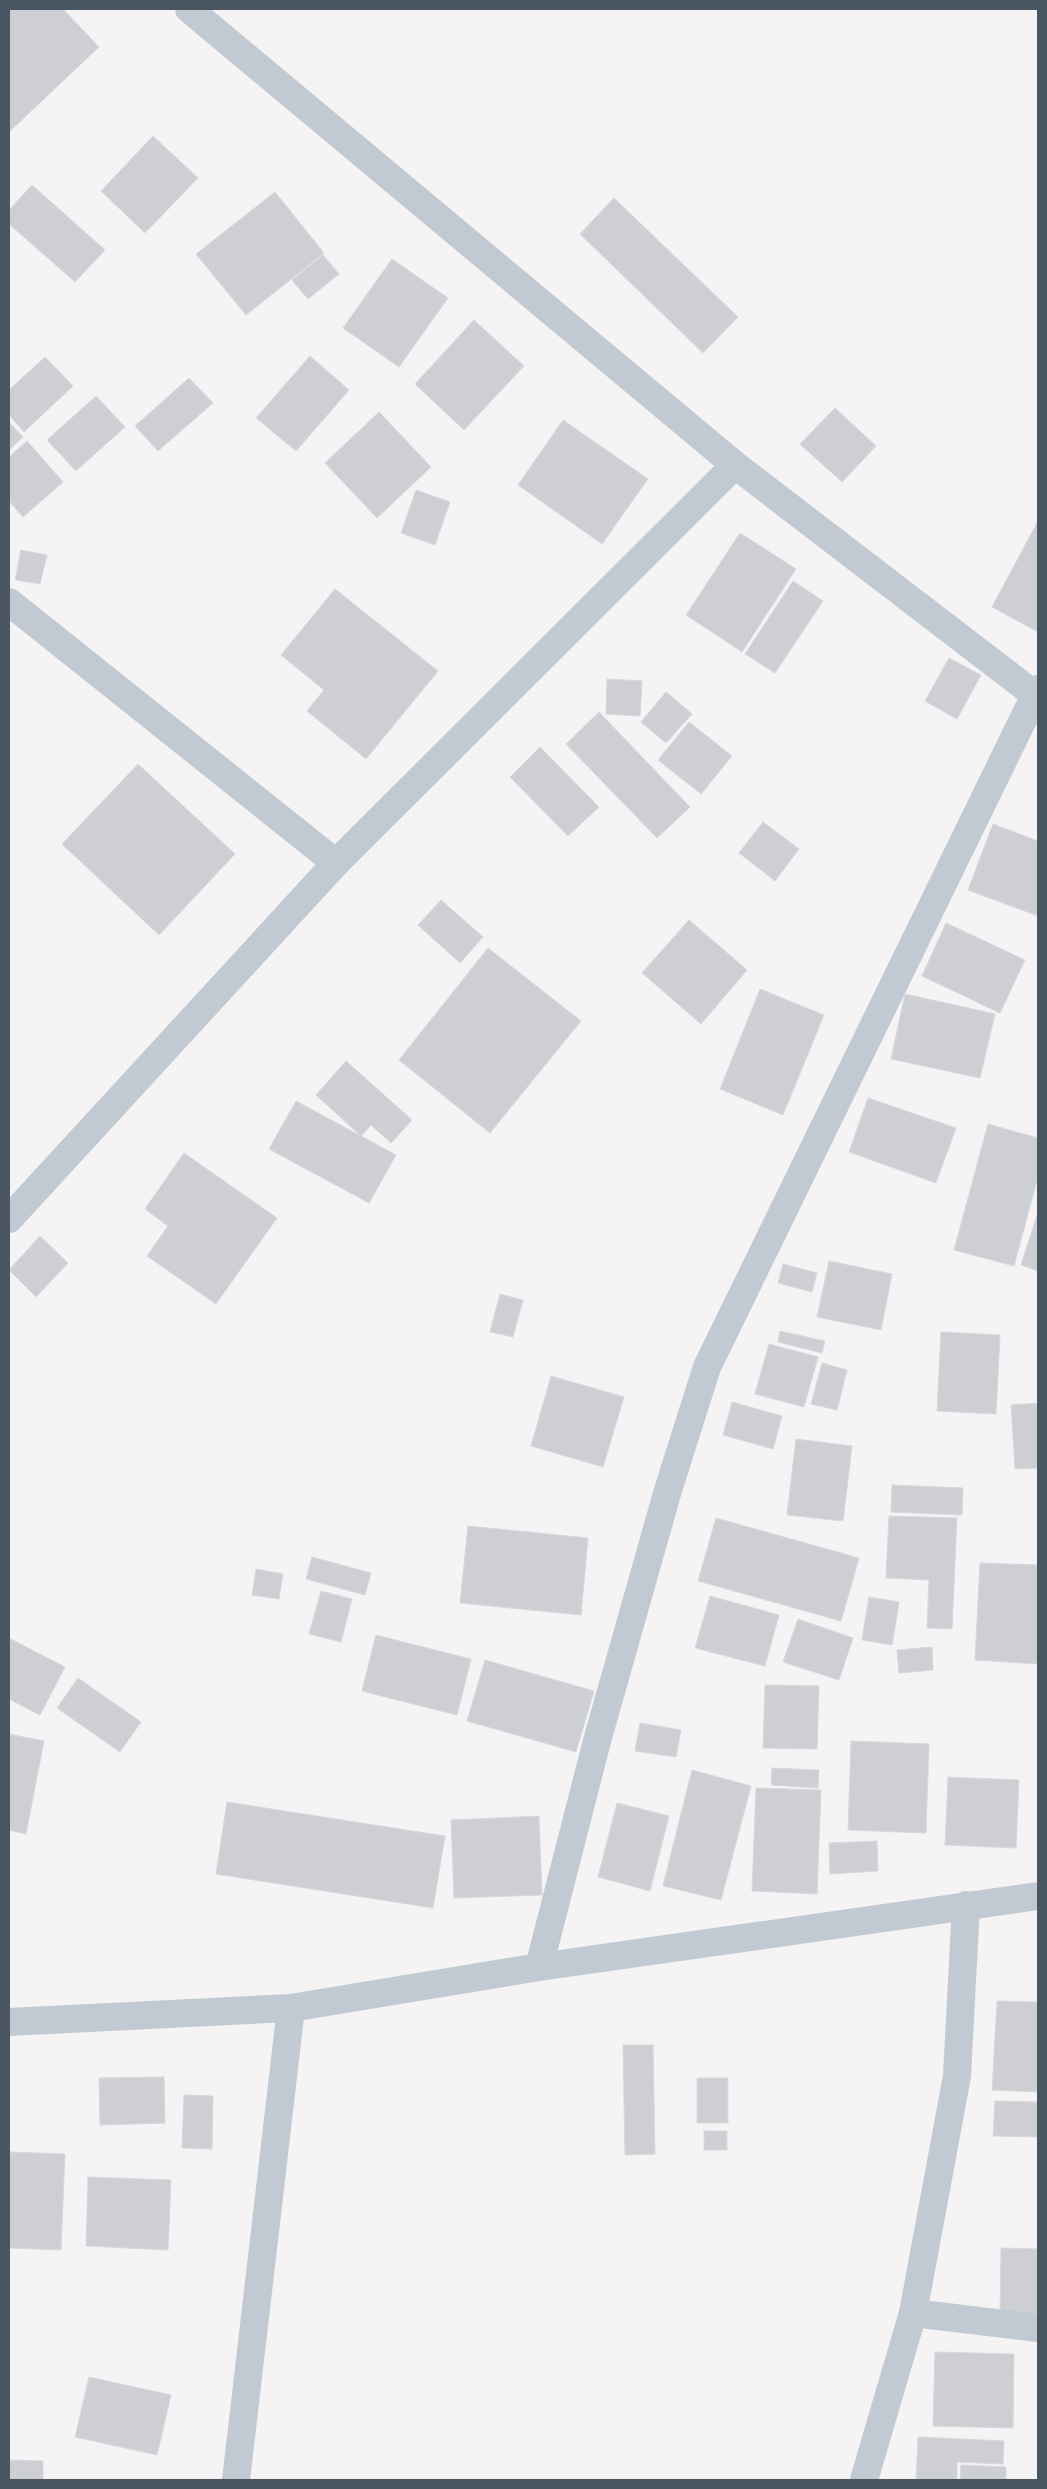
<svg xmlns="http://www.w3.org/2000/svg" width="1047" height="2489" viewBox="0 0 1047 2489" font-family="'Nunito Sans',sans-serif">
	<rect width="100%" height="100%" fill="#f5f3f3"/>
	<!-- building -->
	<g fill="#cdcfd5" stroke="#d7d9de">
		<path d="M9 9H63L99 47 9 132Z"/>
		<path d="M153 136 198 178 145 233 101 191Z"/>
		<path d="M32 185 105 250 75 282 9 224V210Z"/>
		<path d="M275 192 324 253 246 315 196 254Z"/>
		<path d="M614 198 738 317 703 353 580 234Z"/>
		<path d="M323 255 339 274 308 299 292 280Z"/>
		<path d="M392 259 448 298 399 367 343 328Z"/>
		<path d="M474 320 524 366 464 430 415 384Z"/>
		<path d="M310 356 349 390 296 451 256 418Z"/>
		<path d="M45 357 73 386 24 432 9 415V390Z"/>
		<path d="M189 378 213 403 158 451 135 426Z"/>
		<path d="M96 396 125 427 76 471 47 440Z"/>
		<path d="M835 408 876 446 842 482 800 444Z"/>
		<path d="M379 412 431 467 377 518 325 463Z"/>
		<path d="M563 420 648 479 602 544 518 485Z"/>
		<path d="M9 422 23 437 9 450Z"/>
		<path d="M27 441 63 482 23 517 9 501V457Z"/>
		<path d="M416 490 450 502 435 545 401 533Z"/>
		<path d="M1038 521V632L992 607Z"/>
		<path d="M740 533 796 569 742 652 686 615Z"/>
		<path d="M21 550 47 555 40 584 15 580Z"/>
		<path d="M793 581 823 601 775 673 745 654Z"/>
		<path d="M335 589 438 671 366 759 307 711 324 690 281 655Z"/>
		<path d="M949 658 981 675 957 719 925 701Z"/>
		<path d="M607 679 642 681 640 716 606 714Z"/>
		<path d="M666 692 692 714 666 743 641 722Z"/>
		<path d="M599 712 690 807 657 838 566 744Z"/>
		<path d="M689 722 732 756 701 794 658 760Z"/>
		<path d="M540 747 599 807 568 836 510 777Z"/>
		<path d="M138 764 235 854 159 935 62 844Z"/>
		<path d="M763 822 799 849 775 881 739 853Z"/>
		<path d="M993 824 1038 841V916L968 890Z"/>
		<path d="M441 900 483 937 460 963 418 925Z"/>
		<path d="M689 920 747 970 701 1024 642 973Z"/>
		<path d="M946 923 1025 960 1000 1013 922 976Z"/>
		<path d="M488 948 581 1021 490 1133 399 1060Z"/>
		<path d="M760 989 824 1015 783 1115 720 1089Z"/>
		<path d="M905 994 995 1014 980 1078 891 1059Z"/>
		<path d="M346 1061 412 1120 391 1143 371 1125 361 1136 316 1095Z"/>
		<path d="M868 1098 956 1128 936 1183 849 1152Z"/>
		<path d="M296 1101 396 1155 369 1203 269 1149Z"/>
		<path d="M988 1124 1038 1138V1177L1014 1266 954 1250Z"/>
		<path d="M184 1153 277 1218 216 1304 147 1256 168 1226 145 1209Z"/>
		<path d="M1038 1212V1271L1021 1265Z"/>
		<path d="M40 1236 68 1263 36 1297 9 1270Z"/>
		<path d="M829 1261 892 1274 881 1330 817 1317Z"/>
		<path d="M783 1264 817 1273 812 1292 778 1283Z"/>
		<path d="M500 1294 523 1300 513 1337 490 1332Z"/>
		<path d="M780 1331 825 1341 822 1353 778 1342Z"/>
		<path d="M941 1332 1000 1335 996 1414 937 1411Z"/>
		<path d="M769 1344 818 1357 804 1407 755 1394Z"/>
		<path d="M822 1363 847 1370 837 1410 811 1404Z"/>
		<path d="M551 1376 624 1397 603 1467 531 1446Z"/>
		<path d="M732 1402 782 1416 773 1449 723 1435Z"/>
		<path d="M1038 1403V1468L1015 1469 1011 1405Z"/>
		<path d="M796 1439 852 1446 843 1521 787 1515Z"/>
		<path d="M892 1485 963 1488 962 1515 891 1512Z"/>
		<path d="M889 1516 957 1518 952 1629 927 1628 929 1580 886 1578Z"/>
		<path d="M716 1518 859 1558 841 1621 698 1581Z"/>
		<path d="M468 1526 588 1538 581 1615 460 1603Z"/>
		<path d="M312 1557 371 1573 365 1595 306 1579Z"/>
		<path d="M980 1563 1038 1565V1664L975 1660Z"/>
		<path d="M256 1569 283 1574 279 1599 252 1595Z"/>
		<path d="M321 1591 352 1599 341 1642 309 1634Z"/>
		<path d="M710 1596 779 1615 765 1666 695 1648Z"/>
		<path d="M869 1597 899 1602 892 1645 862 1640Z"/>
		<path d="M798 1619 853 1638 839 1680 783 1662Z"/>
		<path d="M376 1635 471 1659 457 1715 362 1691Z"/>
		<path d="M9 1638 65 1667 40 1715 9 1699Z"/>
		<path d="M932 1647 933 1670 899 1673 897 1650Z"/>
		<path d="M485 1660 594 1691 576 1752 467 1721Z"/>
		<path d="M78 1678 141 1722 120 1752 57 1708Z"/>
		<path d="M765 1685 819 1686 817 1749 763 1748Z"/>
		<path d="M640 1723 681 1730 676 1757 635 1751Z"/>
		<path d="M9 1734 44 1741 26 1834 9 1830Z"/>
		<path d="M851 1741 929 1744 926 1833 848 1830Z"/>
		<path d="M772 1768 819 1770 818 1788 771 1785Z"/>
		<path d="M692 1770 751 1786 721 1900 663 1886Z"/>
		<path d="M948 1777 1019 1780 1016 1848 945 1845Z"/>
		<path d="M756 1788 821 1790 817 1894 752 1891Z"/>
		<path d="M227 1802 445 1836 433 1908 216 1874Z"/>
		<path d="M617 1803 669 1816 650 1891 598 1877Z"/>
		<path d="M539 1816 542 1895 454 1898 451 1820Z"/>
		<path d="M877 1841 878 1871 830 1874 829 1843Z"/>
		<path d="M997 2001 1038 2002V2092L992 2090Z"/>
		<path d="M623 2045H653L655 2154 625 2155Z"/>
		<path d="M164 2077 165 2123 100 2125 99 2078Z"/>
		<rect x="697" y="2078" width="31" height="45"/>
		<path d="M184 2095 213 2096 212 2149 182 2148Z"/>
		<path d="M995 2101 1038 2102V2137L993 2136Z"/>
		<rect x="704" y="2131" width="23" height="19"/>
		<path d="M9 2152 65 2154 61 2250 9 2248Z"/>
		<path d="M88 2177 171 2180 168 2250 86 2246Z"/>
		<path d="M1001 2248 1038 2249V2317L1000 2316Z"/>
		<path d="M935 2352 1014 2354 1013 2428 933 2426Z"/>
		<path d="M89 2377 171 2395 157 2455 75 2437Z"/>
		<path d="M918 2437 1004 2441 1003 2464 957 2462V2480H916Z"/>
		<path d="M9 2460 43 2461V2480H9Z"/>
		<path d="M961 2465 1006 2467V2480H960Z"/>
	</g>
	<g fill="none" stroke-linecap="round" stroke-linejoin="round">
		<!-- minor -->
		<g stroke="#c1cad2" stroke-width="28">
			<path d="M189 9 735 465 1035 695"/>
			<path d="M9 602 336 863"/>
			<path d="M9 1219 336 863 735 465"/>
			<path d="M539 1967 597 1741 668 1490 707 1367 1038 689"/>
			<path d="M913 2313 1038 2328"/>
			<path d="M236 2480 291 2008"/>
			<path d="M864 2480 913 2313 957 2076 966 1905"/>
		</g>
		<!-- tertiary -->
		<path stroke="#c1cad2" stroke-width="28" d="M9 2022 291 2008 539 1967 1038 1896"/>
	</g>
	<!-- border -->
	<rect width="1047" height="2489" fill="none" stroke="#4a5661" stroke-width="20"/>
</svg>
